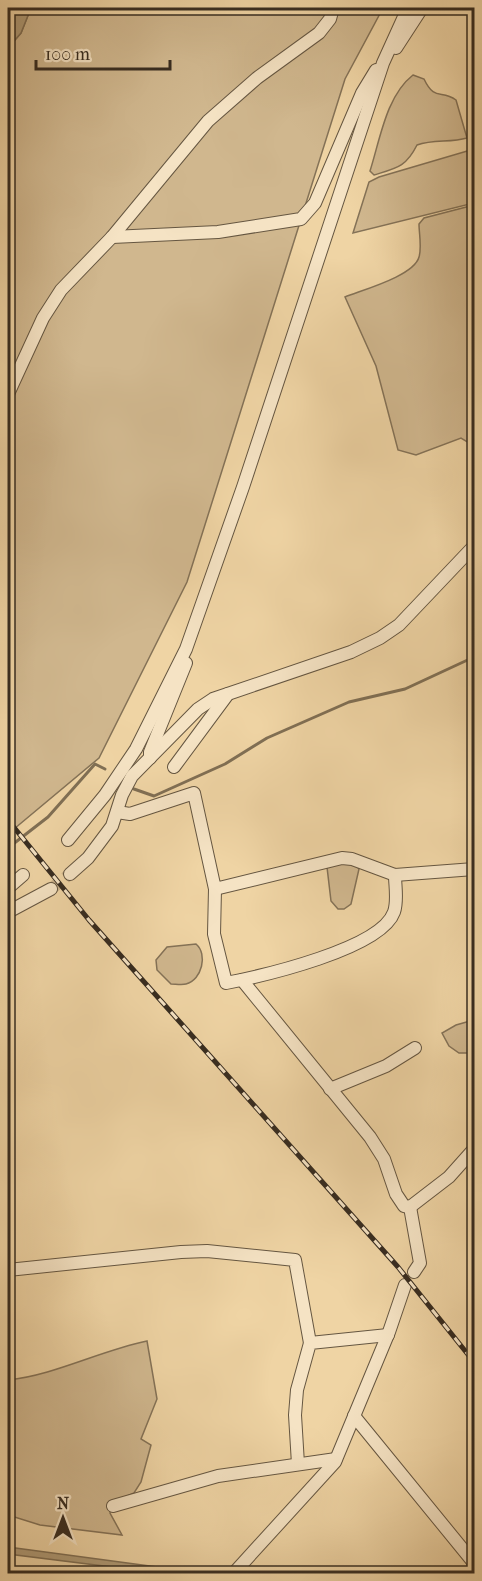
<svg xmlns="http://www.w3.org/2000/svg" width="482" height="1581" viewBox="0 0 482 1581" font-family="'IM FELL French Canon',serif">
	<rect width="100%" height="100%" fill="#efd4a4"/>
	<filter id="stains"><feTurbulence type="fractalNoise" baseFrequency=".00333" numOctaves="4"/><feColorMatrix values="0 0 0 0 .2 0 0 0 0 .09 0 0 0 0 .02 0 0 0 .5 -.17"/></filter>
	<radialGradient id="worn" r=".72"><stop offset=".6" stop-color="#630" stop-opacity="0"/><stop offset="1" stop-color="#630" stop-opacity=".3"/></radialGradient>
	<!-- green -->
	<g fill="#d0b78e" stroke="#847257" stroke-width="1.5">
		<path d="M31 8H383L345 79 187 582 99 758 8 834V48L21 33Z"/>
		<path d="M413 75 424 79C435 102 441 89 456 100L467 138C450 143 434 139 417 145 406 167 397 168 374 175L370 171C380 140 386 96 413 75Z"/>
		<path d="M474 149V203L353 233 369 182 379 177Z"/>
		<path d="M474 205V446L461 438 416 455 398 450 376 366 345 297C362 290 414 276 419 257 422 248 419 233 419 224L424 218Z"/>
		<path d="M353 861 359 869 351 904 344 909H338L331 901 327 867Z"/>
		<path d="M196 944C208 954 202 980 186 984 182 985 175 984 171 984L157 970 156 960 167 947Z"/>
		<path d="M470 1021 474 1022V1053H459L449 1046 442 1033 456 1025Z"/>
		<path d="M147 1341 157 1399 141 1439 151 1445 141 1482 134 1493 111 1503 110 1513 122 1535 40 1525 8 1515V1380C55 1375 99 1351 147 1341Z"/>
	</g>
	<!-- water -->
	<g fill="#b09b77" stroke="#806f54" stroke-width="1.5">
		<path d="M8 8H31L21 33 8 48Z"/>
		<path d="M8 1547 202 1573H160L8 1554Z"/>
	</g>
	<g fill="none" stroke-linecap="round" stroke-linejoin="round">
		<!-- stream -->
		<g stroke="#806f54" stroke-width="3">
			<path d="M134 789 154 796 225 764 267 738 349 702 405 689 474 657"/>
			<path d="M8 848 48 817 95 764 105 769"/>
		</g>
		<!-- minor-tunnel -->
		<path stroke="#cab28a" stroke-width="12" stroke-dasharray="12 6" stroke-linecap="butt" d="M51 889 70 874"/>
		<!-- minor casing -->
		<g stroke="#655641" stroke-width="14">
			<g id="minor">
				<path d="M396 48 422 8"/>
				<path d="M112 237 218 232 301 219 315 203 362 93 376 70"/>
				<path d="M8 394 43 318 61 290 112 237 208 121 257 78 319 33 330 19 333 8"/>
				<path d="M150 758V752L186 663"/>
				<path d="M174 767 228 694"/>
				<path d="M117 812 130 814 194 793 215 889 342 858 352 859 395 875 474 869"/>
				<path d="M68 840 105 795 136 749 186 649 243 487 383 63 408 8"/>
				<path d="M70 874 88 858 112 826 122 795 132 776 198 709 213 699 351 652 380 638 399 625 474 546"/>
				<path d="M8 888 23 875"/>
				<path d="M215 889 214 934 226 983C262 976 381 949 394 912 398 901 395 886 395 875"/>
				<path d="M8 912 51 889"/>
				<path d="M242 980 370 1137 384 1159 396 1194 404 1206 410 1207"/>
				<path d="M330 1089 386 1066 415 1048"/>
				<path d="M410 1207 449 1177 474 1149"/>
				<path d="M410 1207 420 1263 414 1272"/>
				<path d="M8 1270 181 1252 207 1251 295 1260 310 1343"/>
				<path d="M354 1416 474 1563"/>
				<path d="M298 1464 295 1415 297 1390 310 1343 388 1335"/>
				<path d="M113 1506 218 1476 336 1459"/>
				<path d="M233 1574 335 1462 389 1332 405 1285"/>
			</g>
		</g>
		<!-- minor -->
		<use href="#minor" stroke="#f5e3c4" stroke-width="12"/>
		<!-- rail casing -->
		<g stroke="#372c20" stroke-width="5">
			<path id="rail" d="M8 820 89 920 398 1267 474 1362"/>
		</g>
		<!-- rail -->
		<use href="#rail" stroke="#f5e3c4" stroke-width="3" stroke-dasharray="9" stroke-linecap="butt"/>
	</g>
	<!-- margin -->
	<rect width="482" height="1581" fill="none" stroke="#efd4a4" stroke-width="30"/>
	<rect x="9" y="9" width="464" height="1563" fill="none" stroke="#372c20" stroke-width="3"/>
	<rect x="15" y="15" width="452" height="1551" fill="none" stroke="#372c20" stroke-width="1.5"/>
	<!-- north arrow -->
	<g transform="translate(63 1518)" stroke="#f5e3c4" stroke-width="4.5" paint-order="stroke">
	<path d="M0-4.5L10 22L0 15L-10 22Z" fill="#372c20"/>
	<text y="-9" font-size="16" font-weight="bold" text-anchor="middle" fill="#372c20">N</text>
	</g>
	<!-- scale -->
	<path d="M36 60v9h134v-9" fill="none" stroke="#372c20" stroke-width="3"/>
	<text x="45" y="60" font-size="18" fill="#372c20" stroke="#f5e3c4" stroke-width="4.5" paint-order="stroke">100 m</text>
	<rect width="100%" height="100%" filter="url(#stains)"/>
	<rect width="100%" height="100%" fill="url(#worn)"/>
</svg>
